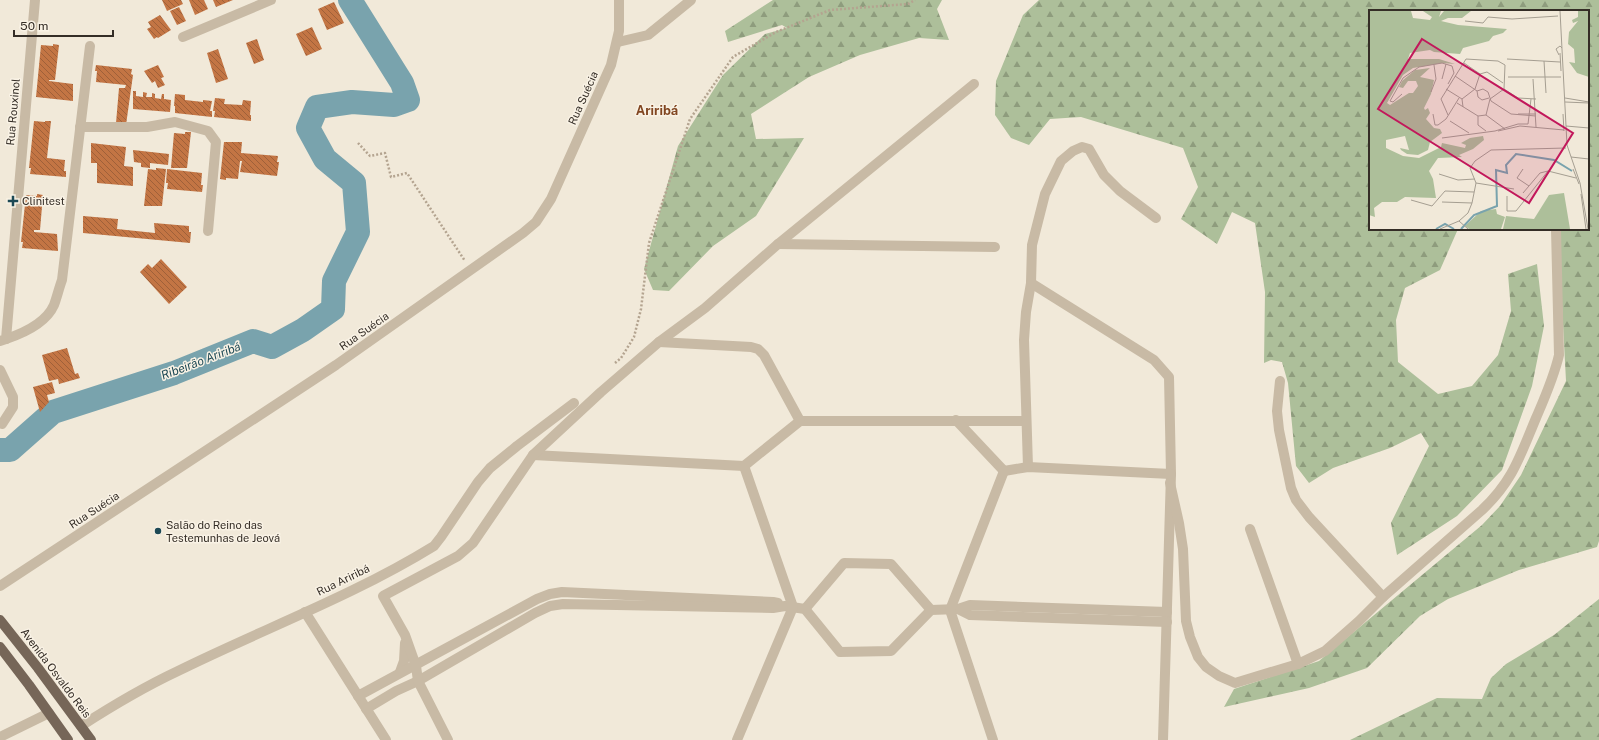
<svg xmlns="http://www.w3.org/2000/svg" width="1599" height="740" viewBox="0 0 1599 740" font-family="'Public Sans',sans-serif">
	<defs>
		<pattern id="forest-firs" width="22" height="20" patternUnits="userSpaceOnUse"><rect width="22" height="20" fill="#adbf9a"/><path d="M5 1l3.5 6h-7zM16 11l3.5 6h-7z" fill="#8e9c7d"/></pattern>
		<pattern id="building-back-hatch" width="6" height="6" patternUnits="userSpaceOnUse"><rect width="6" height="6" fill="#c37544"/><path d="M-1 5l2 2M0 0l6 6M5-1l2 2" fill="none" stroke="#9f6039"/></pattern>
	</defs>
	<rect width="100%" height="100%" fill="#f1e9d9"/>
	<!-- forest -->
	<g fill="url(#forest-firs)">
		<path d="M773 0H942L937 9 949 40 919 38 860 55 809 77 751 114 756 139 804 138 756 216 713 246 669 291 653 290 644 269 678 146 723 75 765 34 787 28 782 25 728 42 725 31Z"/>
		<path d="M1039 0H1599V541L1597 547 1519 570 1448 599 1420 616 1367 668 1309 688 1224 707 1234 689 1319 661 1482 525 1500 506 1521 475 1566 381 1558 229H1588V11H1370V229H1458L1440 270 1405 288 1396 320 1398 362 1438 394 1472 386 1498 355 1511 311 1508 274 1537 264 1544 326 1532 386 1502 470 1457 516 1397 555 1391 523 1429 446 1421 433 1390 448 1333 468 1309 483 1296 466 1288 383 1282 362 1271 360 1264 363 1265 292 1255 223 1232 212 1217 244 1181 219 1198 187 1183 148 1081 117 1050 119 1029 145 1011 138 995 115 996 81 1023 15Z"/>
		<path d="M1599 599V740H1350L1437 698 1482 699 1491 678 1506 664 1554 635Z"/>
	</g>
	<g fill="none" stroke-linecap="round" stroke-linejoin="round">
		<!-- river -->
		<path stroke="#79a3ad" stroke-width="24" d="M0 450H10L53 412 174 373 253 341 272 347 303 330 333 309 334 281 358 232 354 183 325 159 308 128 317 107 352 102 394 105 408 100 402 83 350 0"/>
	</g>
	<!-- building -->
	<g fill="url(#building-back-hatch)">
		<path d="M162 0H181L183 4 167 11Z"/>
		<path d="M189 0H204L208 9 195 15Z"/>
		<path d="M213 0H233L216 7Z"/>
		<path d="M334 2 344 23 327 30 318 9Z"/>
		<path d="M179 7 186 21 177 25 170 11Z"/>
		<path d="M160 15 171 30 158 38 157 37 154 39 147 29 151 27 148 22Z"/>
		<path d="M312 27 322 49 306 56 296 34Z"/>
		<path d="M257 39 264 60 254 64 246 43Z"/>
		<path d="M53 44 59 45 55 80H49V81L73 84V101L36 97 41 45 53 46Z"/>
		<path d="M218 49 228 79 216 83 207 53Z"/>
		<path d="M96 65 132 69 131 74 133 75 126 125 116 123 119 88H125L126 85 96 82 97 71H95Z"/>
		<path d="M158 65 164 77 161 78 165 85 158 88 155 81 152 83 144 71Z"/>
		<path d="M133 91H136V96L143 97V92L147 93 146 97H152V93L155 94V98L161 99 162 94H164V99L171 100 170 112 133 109Z"/>
		<path d="M175 94 185 95V100L203 102V100L212 101 210 111H212V117L175 113V106H174Z"/>
		<path d="M215 98 225 99 224 104 242 105 243 100 251 101 250 115H251V121L214 117 215 111H213Z"/>
		<path d="M34 121 45 122V121H51L47 158 65 160 64 171H66V177L30 174 31 168H29Z"/>
		<path d="M185 132H191L187 168H171L174 133 185 134Z"/>
		<path d="M224 142H242L241 153 278 156 277 162H279L277 176 240 172 242 161H240L238 179 226 178V180L220 179Z"/>
		<path d="M91 143 126 147 124 166 133 167V186L97 183V163H91Z"/>
		<path d="M133 150 169 154 168 165 150 163V168L141 167V163L134 162Z"/>
		<path d="M156 168 166 169 162 206H144L148 169 156 170Z"/>
		<path d="M167 169 202 173 201 185H203L202 192 167 189 168 183H166Z"/>
		<path d="M37 194 43 195 40 230H34V232L57 234 58 251 22 248 23 242H21L26 195 37 196Z"/>
		<path d="M83 216 118 219 117 229 155 233 154 223 189 226V232H191L190 243 83 233Z"/>
		<path d="M161 259 187 287 169 304 140 272 148 264 152 268Z"/>
		<path d="M67 348 75 374 78 373 80 378 59 384 58 379 49 381 42 355Z"/>
		<path d="M52 382 55 393 47 395 49 402 40 412 33 387Z"/>
	</g>
	<g fill="none" stroke-linecap="round" stroke-linejoin="round">
		<!-- path -->
		<g stroke="#b4a490" stroke-width="2.5" stroke-dasharray="2 2" stroke-linecap="butt">
			<path d="M358 143 370 156 385 153 391 177 407 173 465 261"/>
			<path d="M615 363 621 358 634 337 641 309 649 243 690 119 733 57 776 32 830 10 908 4 915 0"/>
		</g>
		<!-- minor -->
		<g stroke="#c8baa5" stroke-width="10">
			<path d="M183 37 271 0"/>
			<path d="M618 42 648 35 691 0"/>
			<path d="M80 127H147L175 122 208 131 216 142 208 231"/>
			<path d="M778 244 995 247"/>
			<path d="M1031 283 1154 360 1169 377 1171 474 1163 740"/>
			<path d="M6 339C24 333 46 323 54 305 57 297 59 288 62 280L90 46"/>
			<path d="M0 341 6 339 35 0"/>
			<path d="M659 342 751 347 758 349 764 355 800 421H1026"/>
			<path d="M0 370 13 397V407L2 424"/>
			<path d="M1280 381 1277 411 1279 430 1291 488 1296 500 1309 517 1383 597"/>
			<path d="M956 420 1004 471 1028 467 1171 474"/>
			<path d="M533 455 744 466"/>
			<path d="M1028 467 1024 340 1026 312 1031 283 1032 245 1045 194 1061 161 1073 151 1082 147 1089 149 1104 175 1120 191 1156 218"/>
			<path d="M1170 483 1179 523 1183 549 1186 621 1190 637 1198 657 1206 667 1219 676 1235 683 1298 664 1325 651 1359 621 1383 597 1482 510C1513 481 1520 456 1536 418 1545 397 1554 377 1559 355L1556 229"/>
			<path d="M1250 529 1298 664"/>
			<path d="M0 586 336 365 523 233 536 222 551 199 611 65 619 31V0"/>
			<path d="M805 609 844 563 891 564 931 610"/>
			<path d="M958 609 970 615 1167 622"/>
			<path d="M305 612 386 740"/>
			<path d="M400 672 404 661 405 643"/>
			<path d="M358 696 537 599 550 594 562 592 773 602 778 603"/>
			<path d="M366 709 396 691 418 681 535 613 550 606 563 604 773 608 785 606 805 609 840 652 891 651 931 610 958 609 970 605 1167 612"/>
			<path d="M81 726C112 706 144 687 178 671 263 629 353 596 434 546L441 537 478 482 490 468 517 446 574 403"/>
			<path d="M0 737 49 713"/>
			<path d="M448 740 418 681 416 666 405 635 383 596 458 556 473 543 533 455 601 392 659 342 705 308 778 244 974 84"/>
			<path d="M737 740 793 607 744 466 800 421"/>
			<path d="M993 740 950 610 1004 471"/>
		</g>
		<!-- major -->
		<g stroke="#766658" stroke-width="10">
			<path d="M0 620 38 668 91 740"/>
			<path d="M0 647 29 685 68 740"/>
		</g>
	</g>
	<!-- markers -->
	<g fill="#1d4955" stroke="#f9f2e5" stroke-width="1.5">
		<path d="M11 195h4v4h4v4h-4v4h-4v-4h-4v-4h4z"/>
		<circle cx="158" cy="531" r="4"/>
	</g>
	<g text-anchor="middle" dominant-baseline="central" stroke-width="3" stroke-linejoin="round" paint-order="stroke">
		<!-- street labels -->
		<g font-size="11" fill="#342d26" stroke="#f9f2e5">
			<text transform="translate(583 98) rotate(-66)">Rua Suécia</text>
			<text transform="translate(13 112) rotate(-85)">Rua Rouxinol</text>
			<text transform="translate(364 331) rotate(-35)">Rua Suécia</text>
			<text transform="translate(94 510) rotate(-33)">Rua Suécia</text>
			<text transform="translate(343 580) rotate(-26)">Rua Ariribá</text>
			<text transform="translate(56 673) rotate(53)">Avenida Osvaldo Reis</text>
		</g>
		<!-- poi labels -->
		<g font-size="11" fill="#342d26" stroke="#f9f2e5" text-anchor="start">
			<text x="22" y="201">Clinitest</text>
			<text x="166" y="525">Salão do Reino das<tspan x="166" dy="13">Testemunhas de Jeová</tspan></text>
		</g>
		<!-- water labels -->
		<g font-size="12" font-style="italic" fill="#1d4955" stroke="#f9f2e5">
			<text transform="translate(201 361) rotate(-21)">Ribeirão Ariribá</text>
		</g>
		<!-- quarter labels -->
		<g font-size="13" font-weight="bold" fill="#814621" stroke="#f9f2e5">
			<text x="657" y="110">Ariribá</text>
		</g>
	</g>
	<!-- overview -->
	<g transform="translate(1369 10)">
		<rect width="220" height="220" fill="#f1e9d9"/>
		<path d="M0 1H42L44 8 61 10 63 7 54 1H72L70 7 75 1H102L93 8H79L72 11 89 15 138 19 134 23 124 26 120 31 94 38 91 44 65 42 61 40 41 43 39 49H70L86 54 74 53 44 58 34 65 18 93 21 95 40 83H44L49 76 47 71H39L34 78 30 77 33 71 46 60 61 58 51 67 65 70 62 84 55 98 56 100 59 98 61 103 57 109 65 118 71 119 73 123 61 132 59 140 49 145 38 144 32 140 31 138 40 140 36 126 17 130V138L34 146 50 148 72 137 73 133 96 138 97 135 92 133 101 128 114 126 115 130 104 139 90 145 93 147 69 148 60 161 64 169 67 188 36 187 28 192H13L5 198 6 207 0 205ZM209 1H220V67L208 63 200 52 206 53 205 39 199 34 200 22 209 11 204 13 203 10 209 7ZM195 183 201 219H134L137 206 165 209 180 185Z" fill="#adbf9a"/>
		<path d="M127 199 128 204 136 207 132 219H100L96 216 112 201Z" fill="#adbf9a"/>
		<path d="M119 202 135 207 131 218 116 213Z" fill="#adbf9a"/>
		<path fill="none" stroke="#79a3ad" stroke-width="2" d="M67 219 76 214 85 219M92 219 105 205 128 196 127 160 138 163 137 155 147 144 185 150 203 161"/>
		<path fill="none" stroke="#a59e91" stroke-width="1" d="M191 1 198 135 211 173 219 219M96 11 114 13 119 7 143 9 189 6M191 43 192 61M190 45 187 39 191 36 193 38M138 49 191 52M175 51 177 83M95 53 111 64M86 66 108 81 114 79 119 82 122 91 142 104 167 106M139 67H192M73 69 77 54M164 69 167 117M77 79 93 89 94 97M135 79 149 88 167 89M108 81 109 87 113 90 120 88M62 82 67 69 65 55M33 84 24 92 21 91 34 68 50 57 73 53 83 56 85 63 79 74M196 88 220 92M93 89 106 79 111 64 118 62 134 73M196 92 220 93M88 93 109 106V115L117 121M64 104 66 115H69L77 109 90 88M149 104H167M194 104 195 121M79 105 72 89 97 49 129 51 136 55 135 79M117 105 136 119M109 106 117 105 121 89 135 79M81 111 100 123M197 116 220 118M129 121 151 116 195 120M73 128 126 121 149 114H159L162 89M202 147 220 149M154 159 148 168 160 176M204 159 210 174M70 164 89 170 106 169M107 173 145 179M154 183 171 163 179 161M212 184 217 219M138 186V201H147L179 161 207 168M42 190 63 196 76 181 105 182M73 192 103 193M90 211 99 203 103 193 107 173 101 158 106 151 122 140 197 138M71 219 90 211 99 219"/>
		<path fill="#c2185b" fill-opacity="0.15" stroke="#c2185b" stroke-width="2" d="M53 29 204 123 160 193 9 99Z"/>
		<rect width="220" height="220" fill="none" stroke="#342d26" stroke-width="2"/>
	</g>
	<!-- scale -->
	<path d="M14 30v6h99v-6" fill="none" stroke="#342d26" stroke-width="2"/>
	<text x="20" y="30" font-size="12" fill="#342d26" stroke="#f9f2e5" stroke-width="3" paint-order="stroke">50 m</text>
</svg>
